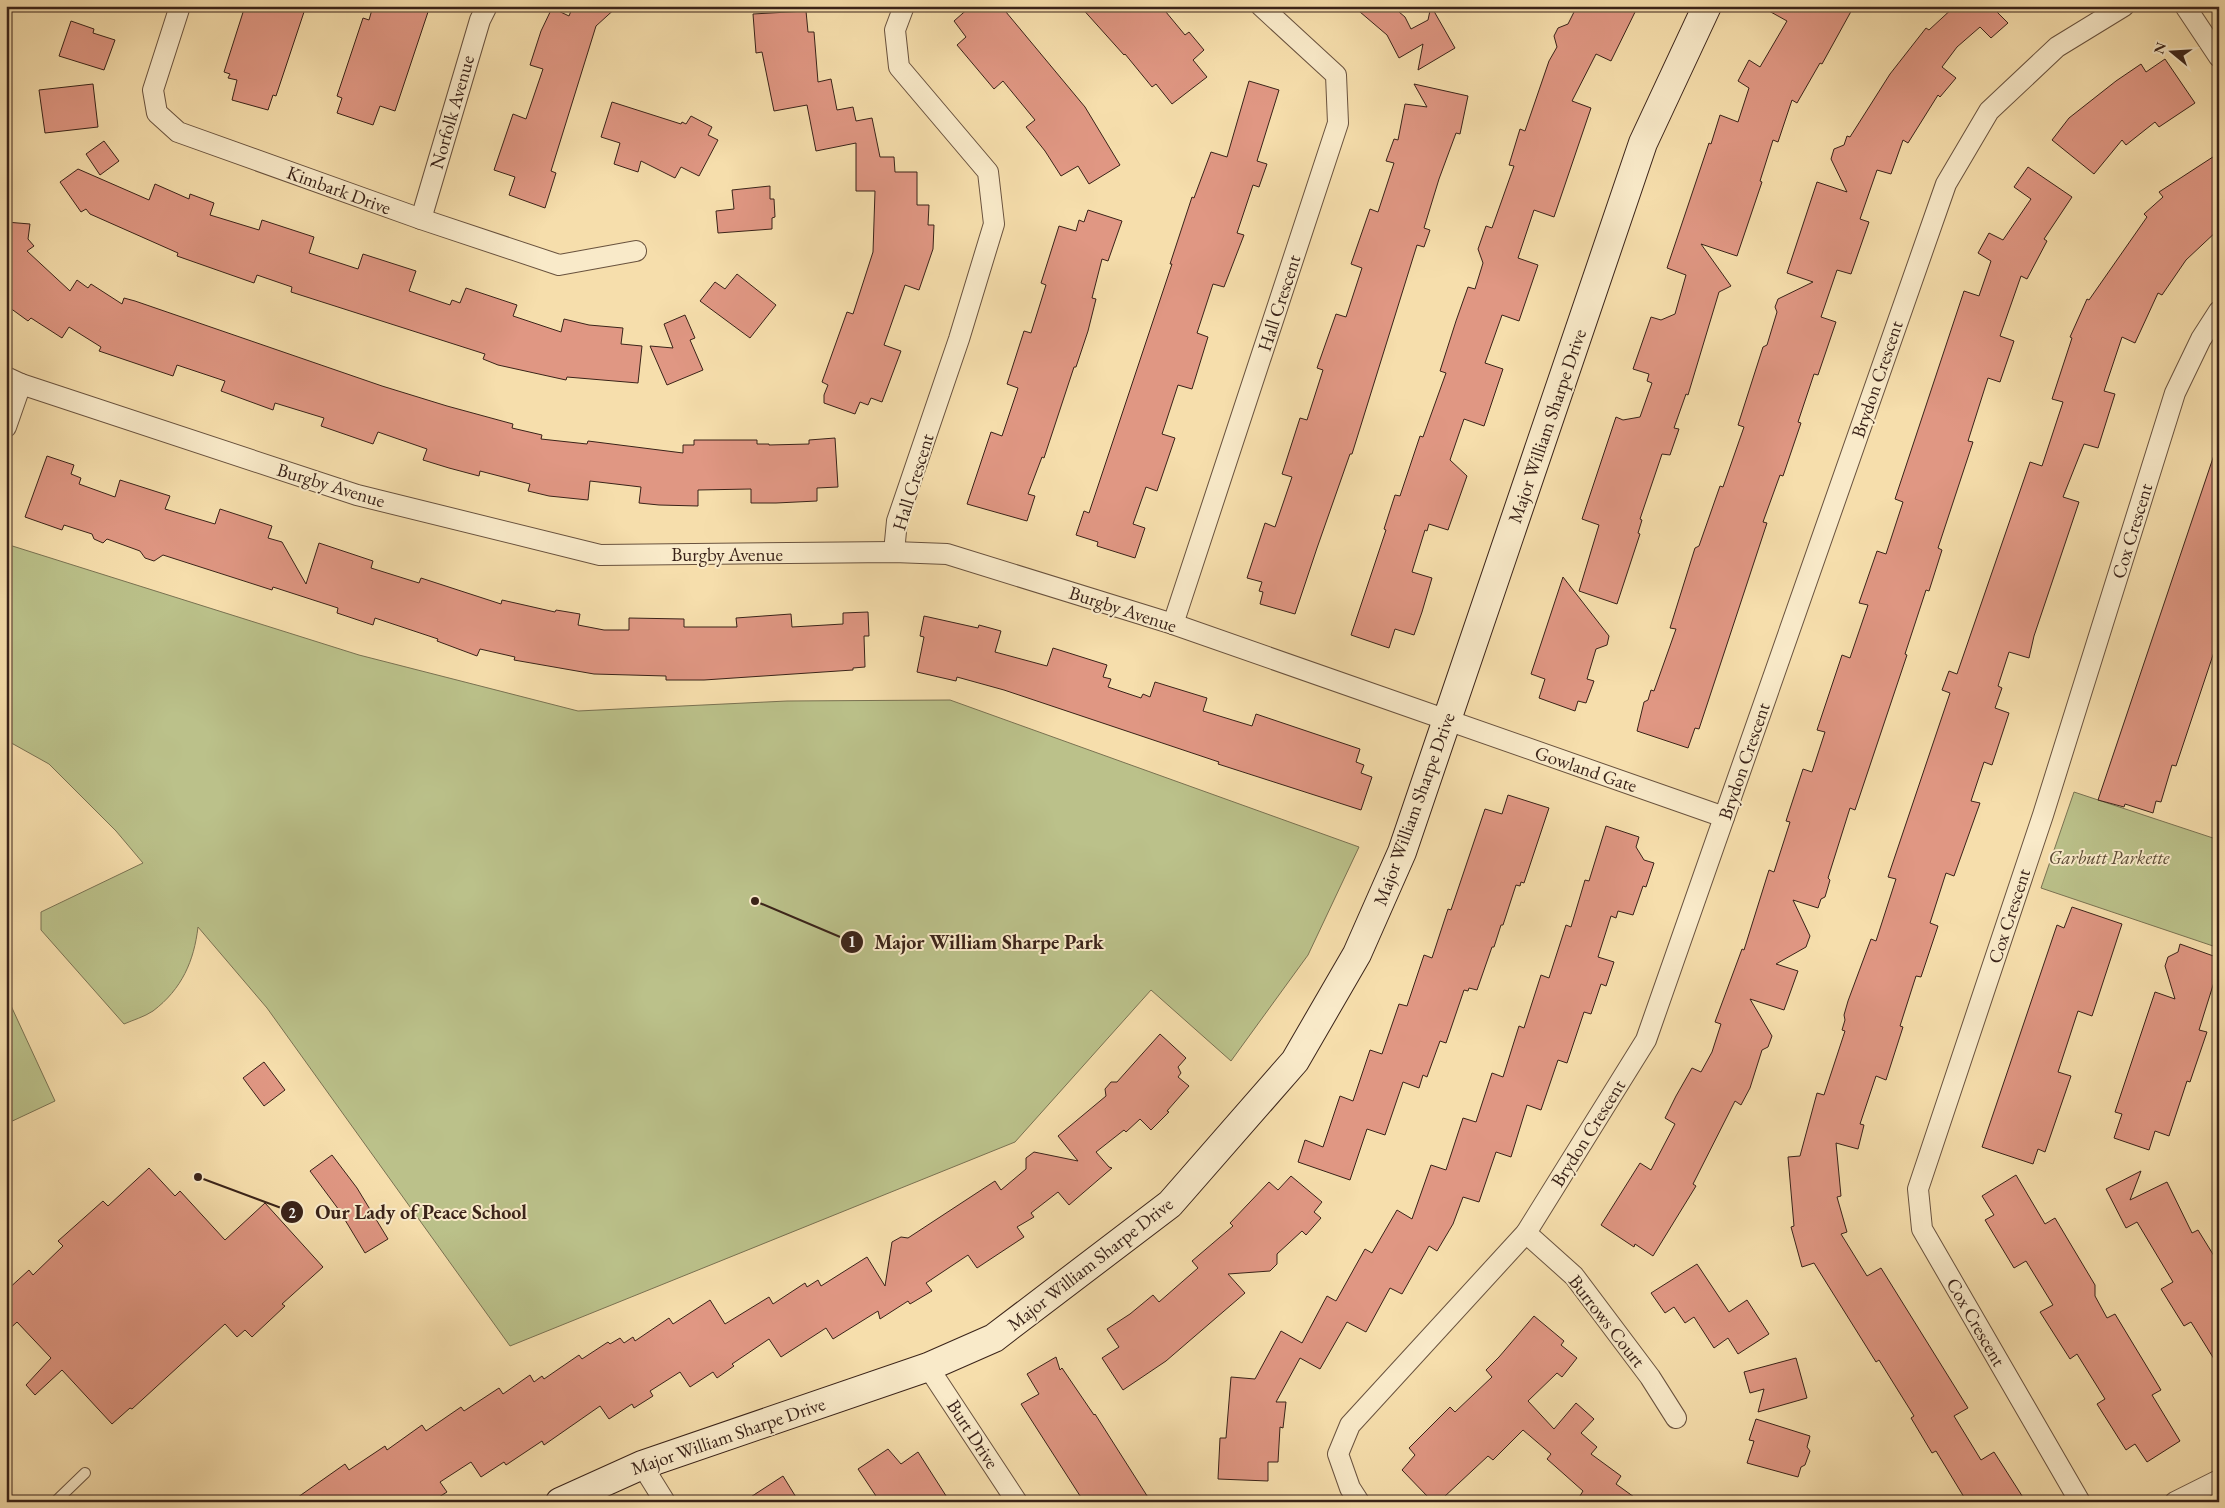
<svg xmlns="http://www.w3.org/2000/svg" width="2225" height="1508" viewBox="0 0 2225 1508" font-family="'EB Garamond',serif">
	<rect width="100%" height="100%" fill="#f6deac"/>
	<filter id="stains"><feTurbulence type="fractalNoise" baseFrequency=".004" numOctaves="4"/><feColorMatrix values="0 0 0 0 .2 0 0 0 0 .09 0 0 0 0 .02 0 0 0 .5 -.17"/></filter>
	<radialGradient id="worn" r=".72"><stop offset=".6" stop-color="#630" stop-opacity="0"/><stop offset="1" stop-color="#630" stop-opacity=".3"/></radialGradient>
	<!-- green -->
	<g fill="#bbc18a" stroke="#7a7252">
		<path d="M6 544 359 655 578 711 787 701 950 700 1359 847 1308 955 1231 1061 1151 990 1015 1142 510 1346 267 1008 198 927C194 961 182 989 153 1011 144 1017 133 1020 124 1024L41 930V912L143 863 116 831 49 764 6 740Z"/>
		<path d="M2074 792 2219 840V948L2041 888Z"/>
		<path d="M6 995 55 1101 6 1124Z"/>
	</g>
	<!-- building -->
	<g fill="#e09783" stroke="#3a2319">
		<path d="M245 6H306L276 96 273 95 268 110 232 100 237 80 228 78 230 74 224 72Z"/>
		<path d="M373 6H430L395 111 380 106 373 125 337 113 342 98 337 96 363 18 369 20Z"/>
		<path d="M573 6H618L596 26 551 171 556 173 545 208 509 195 515 177 494 170 513 114 526 119 543 69 530 65 541 31 552 8 569 16Z"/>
		<path d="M971 6H1001L1085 107 1120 165 1089 184 1078 166 1061 176 1045 151 1026 127 1035 120 1003 81 994 89 957 45 966 37 954 21Z"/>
		<path d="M1080 6H1161L1185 35 1189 32 1204 50 1193 60 1207 77 1172 104 1156 84 1152 87 1125 54 1124 55Z"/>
		<path d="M1353 6H1392L1405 17 1411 29 1428 20 1431 6 1455 48 1418 70 1423 44 1399 58 1387 35Z"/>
		<path d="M1577 6H1638L1611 61 1596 54 1572 101 1591 108 1554 217 1534 210 1518 258 1538 265 1519 321 1502 315 1485 363 1503 369 1484 426 1464 419 1450 460 1467 476 1448 530 1429 524 1427 531 1425 530 1412 572 1432 578 1422 612 1414 635 1395 629 1389 648 1351 635 1386 530 1384 529 1395 495 1400 496 1420 436 1423 437 1446 373 1440 371 1456 321 1468 287 1475 289 1483 263 1478 249 1486 226 1492 228 1514 166 1509 165 1520 129 1525 131 1549 61 1557 47 1554 36 1558 28 1568 24Z"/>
		<path d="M1760 6H1854L1822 64 1820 63 1797 103 1792 100 1778 142 1773 140 1760 181 1762 182 1737 256 1701 244 1731 286 1719 292 1688 395 1686 394 1674 428 1679 429 1670 455 1662 454 1640 519 1642 520 1638 533 1640 534 1617 604 1579 591 1599 525 1582 519 1616 417 1623 420 1640 417 1652 383 1647 381 1649 374 1633 369 1651 317 1661 320 1675 314 1686 275 1667 268 1709 143 1711 144 1720 115 1738 122 1749 88 1738 81 1749 60 1760 67 1787 21Z"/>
		<path d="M1955 6H2004L1997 12 2008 23 1991 38 1980 27 1957 47 1942 67 1956 78 1940 97 1938 95 1908 143 1903 140 1891 174 1877 170 1860 219 1869 222 1851 274 1837 270 1821 317 1836 322 1818 375 1814 374 1798 422 1801 423 1783 476 1780 475 1763 522 1767 523 1699 729 1695 728 1688 748 1637 731 1644 702 1648 700 1651 690 1654 691 1676 629 1670 628 1695 548 1699 546 1720 486 1723 487 1744 427 1738 425 1763 347 1767 345 1777 312 1775 307 1778 299 1813 282 1787 273 1817 182 1847 192 1831 159 1834 149 1844 145 1847 136 1850 137 1890 74 1926 28 1929 30Z"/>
		<path d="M806 11 808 32H814L818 82 831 79 837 110 853 107 856 121 872 118 880 157H894L895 172H917V205H929L928 225H934L933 249 919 290 905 285 884 345 901 351 882 402 871 398 868 405 860 402 855 414 824 403V395L828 385 822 382 847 312 853 314 873 252 875 191H856V143L816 151 807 105 774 111 762 52 756 53 753 14Z"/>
		<path d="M71 21 94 29 93 33 115 40 104 70 59 56Z"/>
		<path d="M2165 59 2195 103 2159 127 2155 122 2126 145 2122 140 2094 174 2052 140 2069 118 2116 81 2141 64 2146 72Z"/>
		<path d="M1249 81 1279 90 1257 161 1267 164 1259 187 1253 185 1237 233 1244 235 1224 287 1213 284 1197 333 1208 337 1192 389 1178 385 1162 434 1175 438 1157 491 1146 487 1133 524 1145 528 1135 558 1097 546 1098 542 1076 535 1084 511 1089 513 1172 264H1170L1192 197 1194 198 1211 152 1227 157Z"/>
		<path d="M93 84 98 127 45 133 39 90Z"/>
		<path d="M1414 84 1468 96 1460 134 1456 133 1439 179 1424 228 1430 230 1424 247 1417 245 1352 454H1350L1317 548 1295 614 1260 604 1263 592 1259 591 1262 582 1247 578 1265 523 1275 527 1292 477 1282 474 1300 418 1307 420 1323 370 1317 368 1336 314 1346 317 1362 268 1351 264 1370 209 1378 212 1394 163 1386 161 1394 139 1398 140 1405 104 1427 107Z"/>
		<path d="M612 102 681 124 682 122 686 124 691 116 712 127 708 135 718 140 699 176 681 167 675 178 641 161 638 172 614 164 620 143 601 137Z"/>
		<path d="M104 141 119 161 100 175 86 154Z"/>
		<path d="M2219 153V229L2186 260 2162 295 2158 293 2135 343 2122 337 2104 391 2115 394 2098 448 2084 444 2063 497 2079 502 2034 636 2029 658 2009 652 1998 686 2002 688 1995 708 2009 713 1992 765 1984 762 1971 801 1980 803 1954 876 1946 873 1930 923 1938 926 1921 977 1916 976 1900 1026 1903 1027 1886 1080 1876 1076 1860 1124 1864 1125 1858 1149 1836 1143 1841 1196 1837 1197 1847 1232 1841 1234 1867 1276 1881 1268 1968 1408 1954 1416 1981 1460 1994 1452 2026 1502H1967L1936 1451 1932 1453 1911 1418 1914 1416 1879 1360 1876 1362 1814 1263 1802 1267 1791 1227 1794 1226 1788 1157 1800 1156 1817 1093 1824 1095 1845 1031 1842 1030 1845 1020 1844 1015 1848 1001 1871 939 1876 941 1896 879 1888 877 1950 693 1942 690 1949 671 1957 674 2030 462 2042 466 2063 402 2052 399 2072 338 2070 337 2087 299 2089 300 2147 217 2144 214 2163 197 2159 192Z"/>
		<path d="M2028 167 2072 197 2044 239 2047 241 2027 279 2021 276 2000 336 2014 341 2000 382 1988 378 1968 441 1973 442 1938 548 1942 550 1929 591 1926 590 1905 654 1907 655 1855 810 1850 808 1828 878 1830 880 1825 897 1821 899 1818 908 1793 900 1810 936 1806 947 1776 964 1798 971 1784 1010 1750 999 1772 1036 1768 1047 1762 1050 1750 1088 1741 1105 1735 1101 1693 1184 1696 1186 1653 1256 1635 1244 1634 1247 1601 1225 1640 1163 1651 1170 1675 1124 1665 1118 1676 1096 1692 1068 1701 1072 1712 1052 1721 1024 1715 1022 1742 949 1744 950 1769 870 1774 872 1790 822 1786 821 1803 769 1812 772 1825 732 1817 730 1842 655 1850 658 1868 605 1859 603 1877 551 1886 554 1903 502 1895 499 1964 291 1979 296 1991 261 1978 253 1989 233 2003 240 2031 199 2014 187Z"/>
		<path d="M78 169 149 200 155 184 189 199 190 194 214 203 210 215 259 230 262 220 314 237 309 253 358 269 363 254 416 271 409 291 450 305 452 300 460 303 466 288 517 305 513 316 561 332 564 319 589 325 623 328 621 344 642 346 638 383 567 377 566 380 498 365 483 359 485 354 291 292 292 287 257 275 254 283 177 256 178 253 90 214 86 209 81 212 60 182Z"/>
		<path d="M770 186V199H774L775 217 772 218V229L718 233 716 211 734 209 732 190Z"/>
		<path d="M1088 210 1122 221 1108 261 1102 259 1092 298 1096 299 1088 331 1076 367H1074L1044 458 1042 457 1028 494 1035 496 1027 521 967 504 991 432 1002 436 1018 388 1007 384 1024 331 1031 333 1046 285 1041 283 1059 226 1076 231 1079 220 1084 222Z"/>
		<path d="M6 222 30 224 28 239 34 246 27 251 70 291 77 280 88 288 91 284 122 304 124 298 135 301 382 386 447 406 513 424 512 428 542 435 541 439 587 444 588 441 683 453V445H694V440H757V444H769V445L809 444V440L835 438 838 487 817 488V501L776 503H751V489L698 490V506L659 505 639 503 641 487 590 481 588 500 549 496 528 491 530 484 480 471 479 476 449 468 423 460 427 449 378 432 373 444 321 426 324 418 275 403 273 410 221 391 225 381 177 365 173 376 99 351 101 347 69 327 62 338 31 318 28 321 6 305Z"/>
		<path d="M737 274 776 305 750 338 700 301 715 282 725 289Z"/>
		<path d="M685 315 695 338 690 340 703 370 667 385 650 346 673 348 664 324Z"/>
		<path d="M2215 452 2219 453V637L2176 766 2172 765 2161 802 2156 801 2153 813 2125 804 2124 807 2098 800Z"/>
		<path d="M47 456 74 465 71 474 81 478 79 484 115 497 120 480 170 496 165 509 215 524 220 509 272 526 268 538 282 542 306 584 319 543 373 561 371 568 419 583 421 578 501 604 502 600 555 612 556 610 580 614 578 625 604 630H629V618L684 619V627H737L736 618 791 614 792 627 843 624V613L868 612 869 636H864L865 667 853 668V670L704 680H666V676L594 674 514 660 515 657 480 649 477 656 437 641 438 639 375 618 373 625 337 613 338 608 273 587 272 590 163 555 154 561 145 558 140 551 107 539 103 543 94 539 92 534 64 525 62 530 25 517Z"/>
		<path d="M1563 577 1609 636 1607 645 1596 649 1587 679 1594 681 1586 703 1578 701 1575 711 1539 698 1545 679 1531 674Z"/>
		<path d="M924 616 978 628 979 625 1001 631 995 652 1047 666 1053 648 1107 665 1103 677 1111 679 1108 687 1141 698 1143 694 1150 697 1155 682 1207 698 1203 711 1252 726 1256 714 1360 749 1356 762 1364 765 1361 773 1372 777 1361 810 1218 764 1219 762 1004 690 957 677 956 681 917 672 924 637 920 636Z"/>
		<path d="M1508 795 1549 808 1524 883 1521 882 1520 886 1516 885 1503 925H1501L1494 947H1492L1477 990 1469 988 1468 991 1464 990 1446 1043 1440 1041 1427 1077 1423 1075 1419 1088 1403 1082 1385 1135 1367 1129 1350 1180 1298 1162 1305 1140 1323 1147 1340 1096 1353 1101 1370 1050 1382 1054 1399 1004 1407 1006 1424 955 1432 958 1448 909 1451 910 1485 809 1502 814Z"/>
		<path d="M1606 826 1639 837 1636 847 1644 860 1654 863 1646 887 1643 886 1633 915 1618 911 1616 918 1611 916 1598 957 1614 962 1606 986 1601 984 1591 1014 1584 1012 1567 1063 1558 1060 1541 1110 1527 1105 1511 1157 1496 1152 1479 1202 1463 1197 1453 1224 1437 1251 1429 1246 1402 1294 1390 1288 1366 1332 1347 1322 1320 1369 1300 1358 1276 1402H1286L1283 1428 1280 1427 1278 1462H1268V1481L1218 1479 1220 1438H1226L1231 1377 1255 1379 1281 1331 1302 1343 1327 1296 1336 1301 1365 1249 1372 1253 1397 1210 1412 1219 1431 1165 1446 1170 1463 1118 1476 1122 1492 1073 1503 1077 1519 1026 1524 1028 1541 975 1549 978 1566 925 1571 927 1585 880 1589 881Z"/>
		<path d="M2072 907 2122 924 2092 1016 2078 1011 2058 1072 2071 1076 2045 1152 2038 1149 2033 1164 1982 1147 2057 925 2064 928Z"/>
		<path d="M2180 944 2219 958V981L2215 979 2199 1030 2207 1032 2190 1082 2187 1081 2169 1136 2155 1131 2149 1150 2114 1138 2122 1114 2115 1112 2155 992 2175 999 2165 966 2168 957 2178 952Z"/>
		<path d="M1160 1034 1186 1058 1178 1067 1181 1073 1178 1077 1189 1086 1167 1111 1169 1112 1151 1130 1140 1119 1126 1132 1124 1130 1096 1152 1109 1167 1112 1168 1069 1205 1058 1192 1031 1213 1034 1217 1017 1227 1024 1237 977 1268 968 1255 926 1283 932 1291 910 1304 908 1301 880 1319 878 1311 833 1339 826 1328 781 1357 769 1339 732 1364 734 1366 717 1378 713 1372 690 1387 680 1372 650 1391 653 1396 634 1408 632 1404 609 1419 600 1406 544 1445 542 1441 506 1465 504 1462 481 1477 471 1462 440 1482 447 1492 431 1502H291L345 1464 349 1470 385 1446 387 1450 422 1425 426 1431 461 1407 464 1411 499 1388 503 1394 530 1375 534 1382 542 1376 544 1379 579 1355 582 1359 608 1342 610 1344 620 1338 624 1343 633 1337 635 1341 669 1318 673 1324 710 1300 725 1324 769 1297 773 1304 805 1283 807 1287 818 1280 821 1286 867 1257 885 1286 892 1242 901 1237 908 1238 995 1181 1001 1190 1026 1169V1158L1034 1152 1078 1161 1058 1136 1106 1096 1105 1089 1111 1082H1117Z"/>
		<path d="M264 1062 285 1090 264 1106 243 1078Z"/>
		<path d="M332 1155 357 1188 388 1239 365 1253 339 1210 310 1171Z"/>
		<path d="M149 1168 175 1196 180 1191 225 1240 265 1203 323 1267 282 1304 285 1306 252 1337 245 1330 237 1337 225 1324 132 1409 130 1408 112 1424 62 1370 35 1395 26 1385 51 1358 17 1322 6 1332V1291L29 1270 33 1275 63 1246 58 1241 103 1201 108 1206Z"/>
		<path d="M2141 1171 2130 1200 2167 1182 2192 1233 2198 1230 2219 1264V1367L2191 1322 2184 1326 2161 1289 2173 1282 2137 1222 2126 1228 2106 1189Z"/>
		<path d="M2016 1175 2045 1224 2055 1218 2095 1285V1296L2107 1318 2115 1314 2161 1390 2152 1395 2180 1441 2147 1462 2135 1444 2126 1450 2097 1404 2105 1399 2077 1354 2070 1359 2040 1312 2053 1305 2026 1261 2014 1268 1985 1220 1994 1215 1982 1196Z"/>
		<path d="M1291 1176 1322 1202 1314 1212 1321 1218 1306 1235 1302 1231 1277 1254V1264L1270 1271 1228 1274 1245 1293 1166 1361 1123 1390 1102 1358 1119 1347 1107 1329 1130 1314 1153 1295 1159 1302 1198 1268 1192 1261 1233 1226 1230 1223 1269 1182 1278 1190Z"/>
		<path d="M1697 1264 1729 1312 1747 1300 1769 1334 1738 1354 1728 1338 1714 1348 1694 1317 1685 1323 1674 1307 1665 1313 1651 1293Z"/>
		<path d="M1534 1316 1564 1341 1561 1345 1577 1358 1562 1377 1557 1373 1528 1401 1554 1429 1576 1403 1594 1419 1581 1433 1597 1447 1591 1454 1621 1476 1616 1484 1641 1502H1576L1583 1491 1547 1459 1551 1454 1523 1430 1493 1460 1488 1456 1444 1497H1428L1402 1470 1415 1455 1409 1448 1450 1407 1455 1412 1492 1377 1486 1370 1499 1357Z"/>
		<path d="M1056 1357 1060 1370 1062 1368 1094 1415 1095 1414 1151 1502H1084L1021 1404 1039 1394 1027 1374Z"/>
		<path d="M1796 1358 1807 1398 1758 1412 1764 1389 1750 1393 1744 1372Z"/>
		<path d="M1756 1419 1810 1436 1807 1447 1810 1451 1805 1465 1801 1467 1798 1477 1747 1463 1754 1441 1749 1440Z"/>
		<path d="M888 1449 901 1464 918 1452 950 1502H880L858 1469Z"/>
		<path d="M783 1476 799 1502H743Z"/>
	</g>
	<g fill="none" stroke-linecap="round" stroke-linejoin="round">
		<!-- lane casing -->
		<g stroke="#69523e" stroke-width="12">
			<path id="lane" d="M55 1502 85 1473"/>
		</g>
		<!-- street casing -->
		<g stroke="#69523e" stroke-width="22">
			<g id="street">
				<path d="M180 6 153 90 157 113 178 132 421 219 559 265 636 251"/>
				<path d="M2185 6 2219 57"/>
				<path d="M421 219 480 20 487 6"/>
				<path d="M6 377 21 384 357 495 600 555 894 552 947 554 1173 624 1724 817"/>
				<path d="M6 427 21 384"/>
				<path d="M894 552 897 521 959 339 994 224 988 172 899 67 895 30 904 6"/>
				<path d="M1173 624 1338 123 1336 75 1261 6"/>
				<path d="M1526 1233 1574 1276 1650 1377 1676 1418"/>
				<path d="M928 1367 1017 1502"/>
				<path d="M642 1465 665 1502"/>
				<path d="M1359 1502 1350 1488 1338 1454 1350 1425 1526 1233 1646 1040 1946 184 1989 111 2057 47 2124 6"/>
				<path d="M2080 1502 1922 1229 1918 1189 2043 815 2175 393 2201 339 2219 311"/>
				<path d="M2175 1502 2219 1480"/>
			</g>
		</g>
		<!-- secondary casing -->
		<g stroke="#3a2319" stroke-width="30">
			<path id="secondary" d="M560 1502 642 1465 928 1367 994 1338 1170 1204 1295 1061 1357 954 1402 852 1643 143 1707 6"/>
		</g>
		<!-- lane -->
		<use href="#lane" stroke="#f9eac9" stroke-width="10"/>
		<!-- street -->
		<use href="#street" stroke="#f9eac9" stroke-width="20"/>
		<!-- secondary -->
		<use href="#secondary" stroke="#f9eac9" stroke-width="28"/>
	</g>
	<g text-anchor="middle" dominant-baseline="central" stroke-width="4" stroke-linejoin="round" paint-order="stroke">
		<!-- street labels -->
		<g font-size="19" fill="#3a2319" stroke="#f9eac9">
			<text transform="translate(452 112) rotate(-74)">Norfolk Avenue</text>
			<text transform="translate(339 190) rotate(20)">Kimbark Drive</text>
			<text transform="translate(1279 303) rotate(-72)">Hall Crescent</text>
			<text transform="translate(1877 379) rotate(-71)">Brydon Crescent</text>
			<text transform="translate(1547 426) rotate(-71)">Major William Sharpe Drive</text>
			<text transform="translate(913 482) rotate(-73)">Hall Crescent</text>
			<text transform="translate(331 485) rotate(17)">Burgby Avenue</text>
			<text transform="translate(2132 531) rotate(-73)">Cox Crescent</text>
			<text x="727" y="554">Burgby Avenue</text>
			<text transform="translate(1123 609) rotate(18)">Burgby Avenue</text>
			<text transform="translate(1744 761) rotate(-71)">Brydon Crescent</text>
			<text transform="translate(1586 769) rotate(19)">Gowland Gate</text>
			<text transform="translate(1414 809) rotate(-70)">Major William Sharpe Drive</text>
			<text transform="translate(2009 916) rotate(-72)">Cox Crescent</text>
			<text transform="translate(1588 1133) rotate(-58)">Brydon Crescent</text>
			<text transform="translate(1090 1264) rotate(-38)">Major William Sharpe Drive</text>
			<text transform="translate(1607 1321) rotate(52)">Burrows Court</text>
			<text transform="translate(1976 1322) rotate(60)">Cox Crescent</text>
			<text transform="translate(973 1434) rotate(57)">Burt Drive</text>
			<text transform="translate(728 1436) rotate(-19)">Major William Sharpe Drive</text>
		</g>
		<!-- park labels -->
		<g font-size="19" font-style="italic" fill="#5a4a35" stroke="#f9eac9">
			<text x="2109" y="857">Garbutt Parkette</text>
		</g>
	</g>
	<!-- callouts -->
	<path fill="none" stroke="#3a2319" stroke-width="2" d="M755 901L852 942M198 1177L292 1212"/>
	<g fill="#3a2319" stroke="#f9eac9" stroke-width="2">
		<circle cx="755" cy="901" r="5"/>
		<circle cx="198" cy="1177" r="5"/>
		<circle cx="852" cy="942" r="12"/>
		<circle cx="292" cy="1212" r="12"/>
	</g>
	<g font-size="15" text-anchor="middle" font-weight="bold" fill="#fff">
		<text x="852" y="947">1</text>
		<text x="292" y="1218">2</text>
	</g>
	<g font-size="20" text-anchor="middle" font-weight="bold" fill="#3a2319" stroke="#f9eac9" stroke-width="4" stroke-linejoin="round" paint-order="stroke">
		<text x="989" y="949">Major William Sharpe Park</text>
		<text x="421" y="1219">Our Lady of Peace School</text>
	</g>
	<!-- margin -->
	<rect width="2225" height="1508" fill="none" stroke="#f6deac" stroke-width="25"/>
	<rect x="8" y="8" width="2210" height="1493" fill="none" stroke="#3a2319" stroke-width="2.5"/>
	<rect x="12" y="12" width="2200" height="1483" fill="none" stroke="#3a2319"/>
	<!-- north arrow -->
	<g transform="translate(2172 52) rotate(288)" stroke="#f9eac9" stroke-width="4" paint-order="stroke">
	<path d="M0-4L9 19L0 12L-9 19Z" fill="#3a2319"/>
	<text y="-8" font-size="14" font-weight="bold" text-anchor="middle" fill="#3a2319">N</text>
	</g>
	<rect width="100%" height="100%" filter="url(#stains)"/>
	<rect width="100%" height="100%" fill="url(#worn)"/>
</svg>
